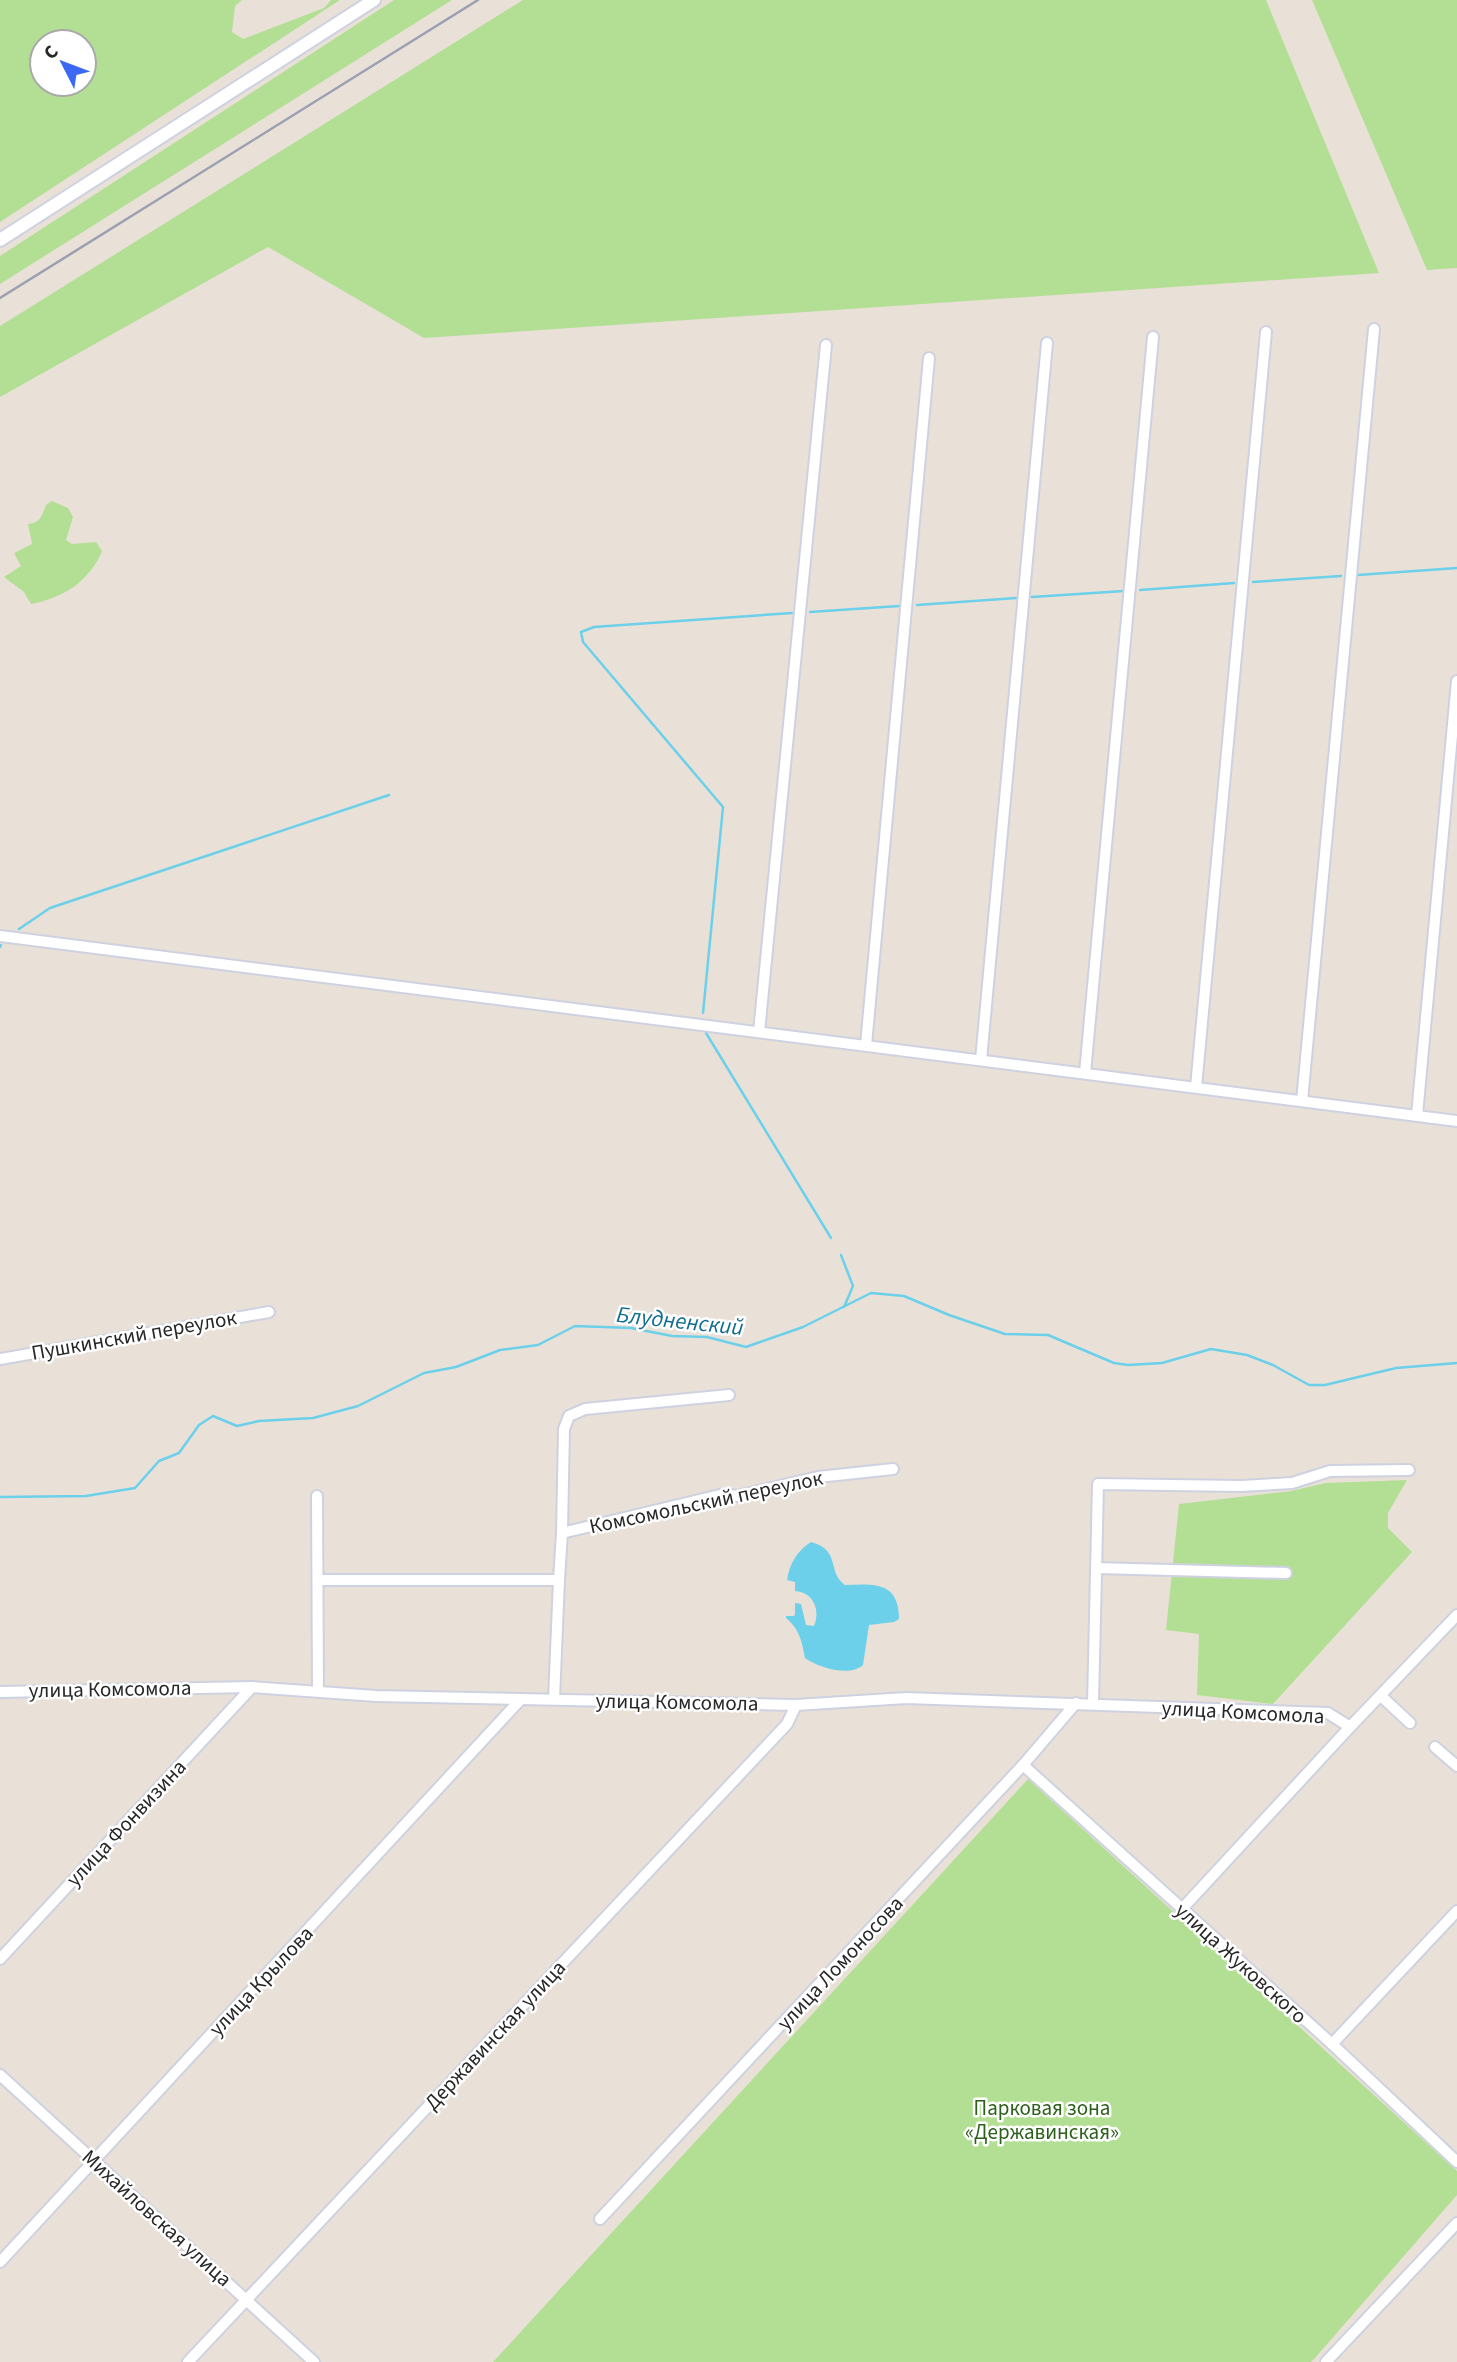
<svg xmlns="http://www.w3.org/2000/svg" width="1457" height="2362" viewBox="0 0 1457 2362" font-family="'Source Sans 3',sans-serif">
	<rect width="100%" height="100%" fill="#e9e1d8"/>
	<!-- green -->
	<g fill="#b3df95" fill-rule="evenodd">
		<path d="M0 0H242L235 6 232 32 243 39 324 8 331 0H340L0 222ZM42 42H84V84H42Z"/>
		<path d="M394 0H452L0 284V256Z"/>
		<path d="M523 0H1266L1379 273 424 338 268 247 0 397V326Z"/>
		<path d="M1312 0H1457V268L1427 270Z"/>
		<path d="M52 501 68 508 73 517 66 540 72 544 96 542 102 551C89 582 63 598 31 604L24 592 4 577 21 566 14 553 32 544 28 524C40 523 42 516 46 505Z"/>
		<path d="M1407 1480 1388 1513V1528L1412 1552 1273 1704 1197 1695 1199 1634 1166 1630 1179 1504 1291 1491 1326 1483Z"/>
		<path d="M1028 1779 1457 2171V2195L1315 2358 1311 2362H493Z"/>
	</g>
	<!-- water -->
	<path fill="#6cd0ea" d="M811 1542C842 1551 826 1571 845 1585 874 1584 899 1581 899 1619L894 1622 869 1625 863 1665C850 1677 819 1668 805 1658 802 1642 800 1630 786 1618V1616H794L795 1614V1603L801 1604 806 1625 814 1626C821 1610 813 1592 795 1591V1582L787 1580C790 1563 796 1552 811 1542Z"/>
	<g fill="none" stroke-linecap="round" stroke-linejoin="round">
		<!-- stream -->
		<g stroke="#6cd0ea" stroke-width="2.5">
			<path d="M1358 575 1457 568"/>
			<path d="M1253 582 1341 576"/>
			<path d="M1140 590 1234 583"/>
			<path d="M1032 597 1124 591"/>
			<path d="M917 605 1016 598"/>
			<path d="M810 612 899 606"/>
			<path d="M19 929 50 908 389 795"/>
			<path d="M0 947 1 945"/>
			<path d="M703 1013 723 807 583 642 581 632 594 627 792 613"/>
			<path d="M706 1033 831 1238"/>
			<path d="M841 1255 853 1286 844 1307"/>
			<path d="M0 1497 86 1496 135 1488 159 1461 179 1453 199 1425 213 1416 237 1426 259 1421 313 1418 358 1406 424 1373 456 1367 500 1350 538 1345 575 1326 631 1328 672 1336 707 1337 746 1347 803 1327 871 1293 904 1296 949 1315 1005 1334 1048 1335 1114 1363 1128 1365 1162 1363 1211 1349 1247 1355 1273 1365 1309 1385H1325L1396 1368 1457 1363"/>
		</g>
		<!-- minor casing -->
		<g stroke="#ced2e0" stroke-width="14">
			<g id="minor">
				<path d="M0 936 1457 1121"/>
				<path d="M759 1032 826 345"/>
				<path d="M866 1045 929 358"/>
				<path d="M981 1060 1047 343"/>
				<path d="M1085 1073 1153 337"/>
				<path d="M1196 1087 1266 332"/>
				<path d="M1302 1101 1374 329"/>
				<path d="M1417 1115 1457 681"/>
				<path d="M0 1359 269 1312"/>
				<path d="M317 1496 318 1691"/>
				<path d="M562 1533 564 1429 569 1416 585 1409 729 1395"/>
				<path d="M1096 1568 1286 1573"/>
				<path d="M318 1580H559L562 1533 724 1494 737 1496 818 1477 893 1469"/>
				<path d="M0 1692 252 1687 376 1696 796 1705 906 1698 1328 1713 1350 1727"/>
				<path d="M1381 1696 1410 1723"/>
				<path d="M554 1699 559 1580"/>
				<path d="M1093 1704 1098 1484 1241 1486 1292 1483 1330 1471 1409 1470"/>
				<path d="M1435 1747 1457 1766"/>
				<path d="M1023 1765 1332 2044 1457 2162"/>
				<path d="M1181 1910 1350 1727 1457 1615"/>
				<path d="M0 1959 252 1687"/>
				<path d="M1332 2044 1457 1911"/>
				<path d="M0 2075 314 2362"/>
				<path d="M600 2219 1023 1765 1076 1703"/>
				<path d="M0 2262 521 1699"/>
				<path d="M188 2362 787 1724 796 1705"/>
				<path d="M1326 2362 1457 2223"/>
			</g>
		</g>
		<!-- tertiary casing -->
		<g stroke="#ced2e0" stroke-width="16">
			<path id="tertiary" d="M0 240 374 0"/>
		</g>
		<!-- minor -->
		<use href="#minor" stroke="#fff" stroke-width="10"/>
		<!-- tertiary -->
		<use href="#tertiary" stroke="#fff" stroke-width="12"/>
		<!-- rail -->
		<path stroke="#9ba0b1" stroke-width="2.5" d="M0 298 478 0"/>
	</g>
	<g text-anchor="middle" dominant-baseline="central" stroke-width="5" stroke-linejoin="round" paint-order="stroke">
		<!-- street labels -->
		<g font-size="21" fill="#272727" stroke="#fff">
			<text transform="translate(134 1335) rotate(-10)">Пушкинский переулок</text>
			<text transform="translate(706 1502) rotate(-12)">Комсомольский переулок</text>
			<text transform="translate(110 1689) rotate(-1)">улица Комсомола</text>
			<text transform="translate(677 1702) rotate(1)">улица Комсомола</text>
			<text transform="translate(1243 1712) rotate(3)">улица Комсомола</text>
			<text transform="translate(126 1823) rotate(-47)">улица Фонвизина</text>
			<text transform="translate(840 1963) rotate(-47)">улица Ломоносова</text>
			<text transform="translate(1241 1963) rotate(42)">улица Жуковского</text>
			<text transform="translate(261 1981) rotate(-47)">улица Крылова</text>
			<text transform="translate(495 2035) rotate(-47)">Державинская улица</text>
			<text transform="translate(157 2218) rotate(42)">Михайловская улица</text>
		</g>
		<!-- park labels -->
		<g font-size="21" fill="#2d601b" stroke="#fff">
			<text x="1042" y="2108">Парковая зона<tspan x="1042" dy="24">«Державинская»</tspan></text>
		</g>
		<!-- water labels -->
		<g font-size="23" font-style="italic" fill="#116d91" stroke="#fff">
			<text transform="translate(680 1321) rotate(6)">Блудненский</text>
		</g>
	</g>
	<!-- north arrow -->
	<g transform="translate(63 63) rotate(312)"><circle r="33" fill="#ffffff" stroke="#a9a9a9" stroke-width="2"/>
	<path d="M0-5L12 26L0 18L-12 26Z" fill="#3b69f4"/>
	<text y="-10" font-size="19" font-weight="bold" text-anchor="middle" fill="#272727">С</text>
	</g>
</svg>
